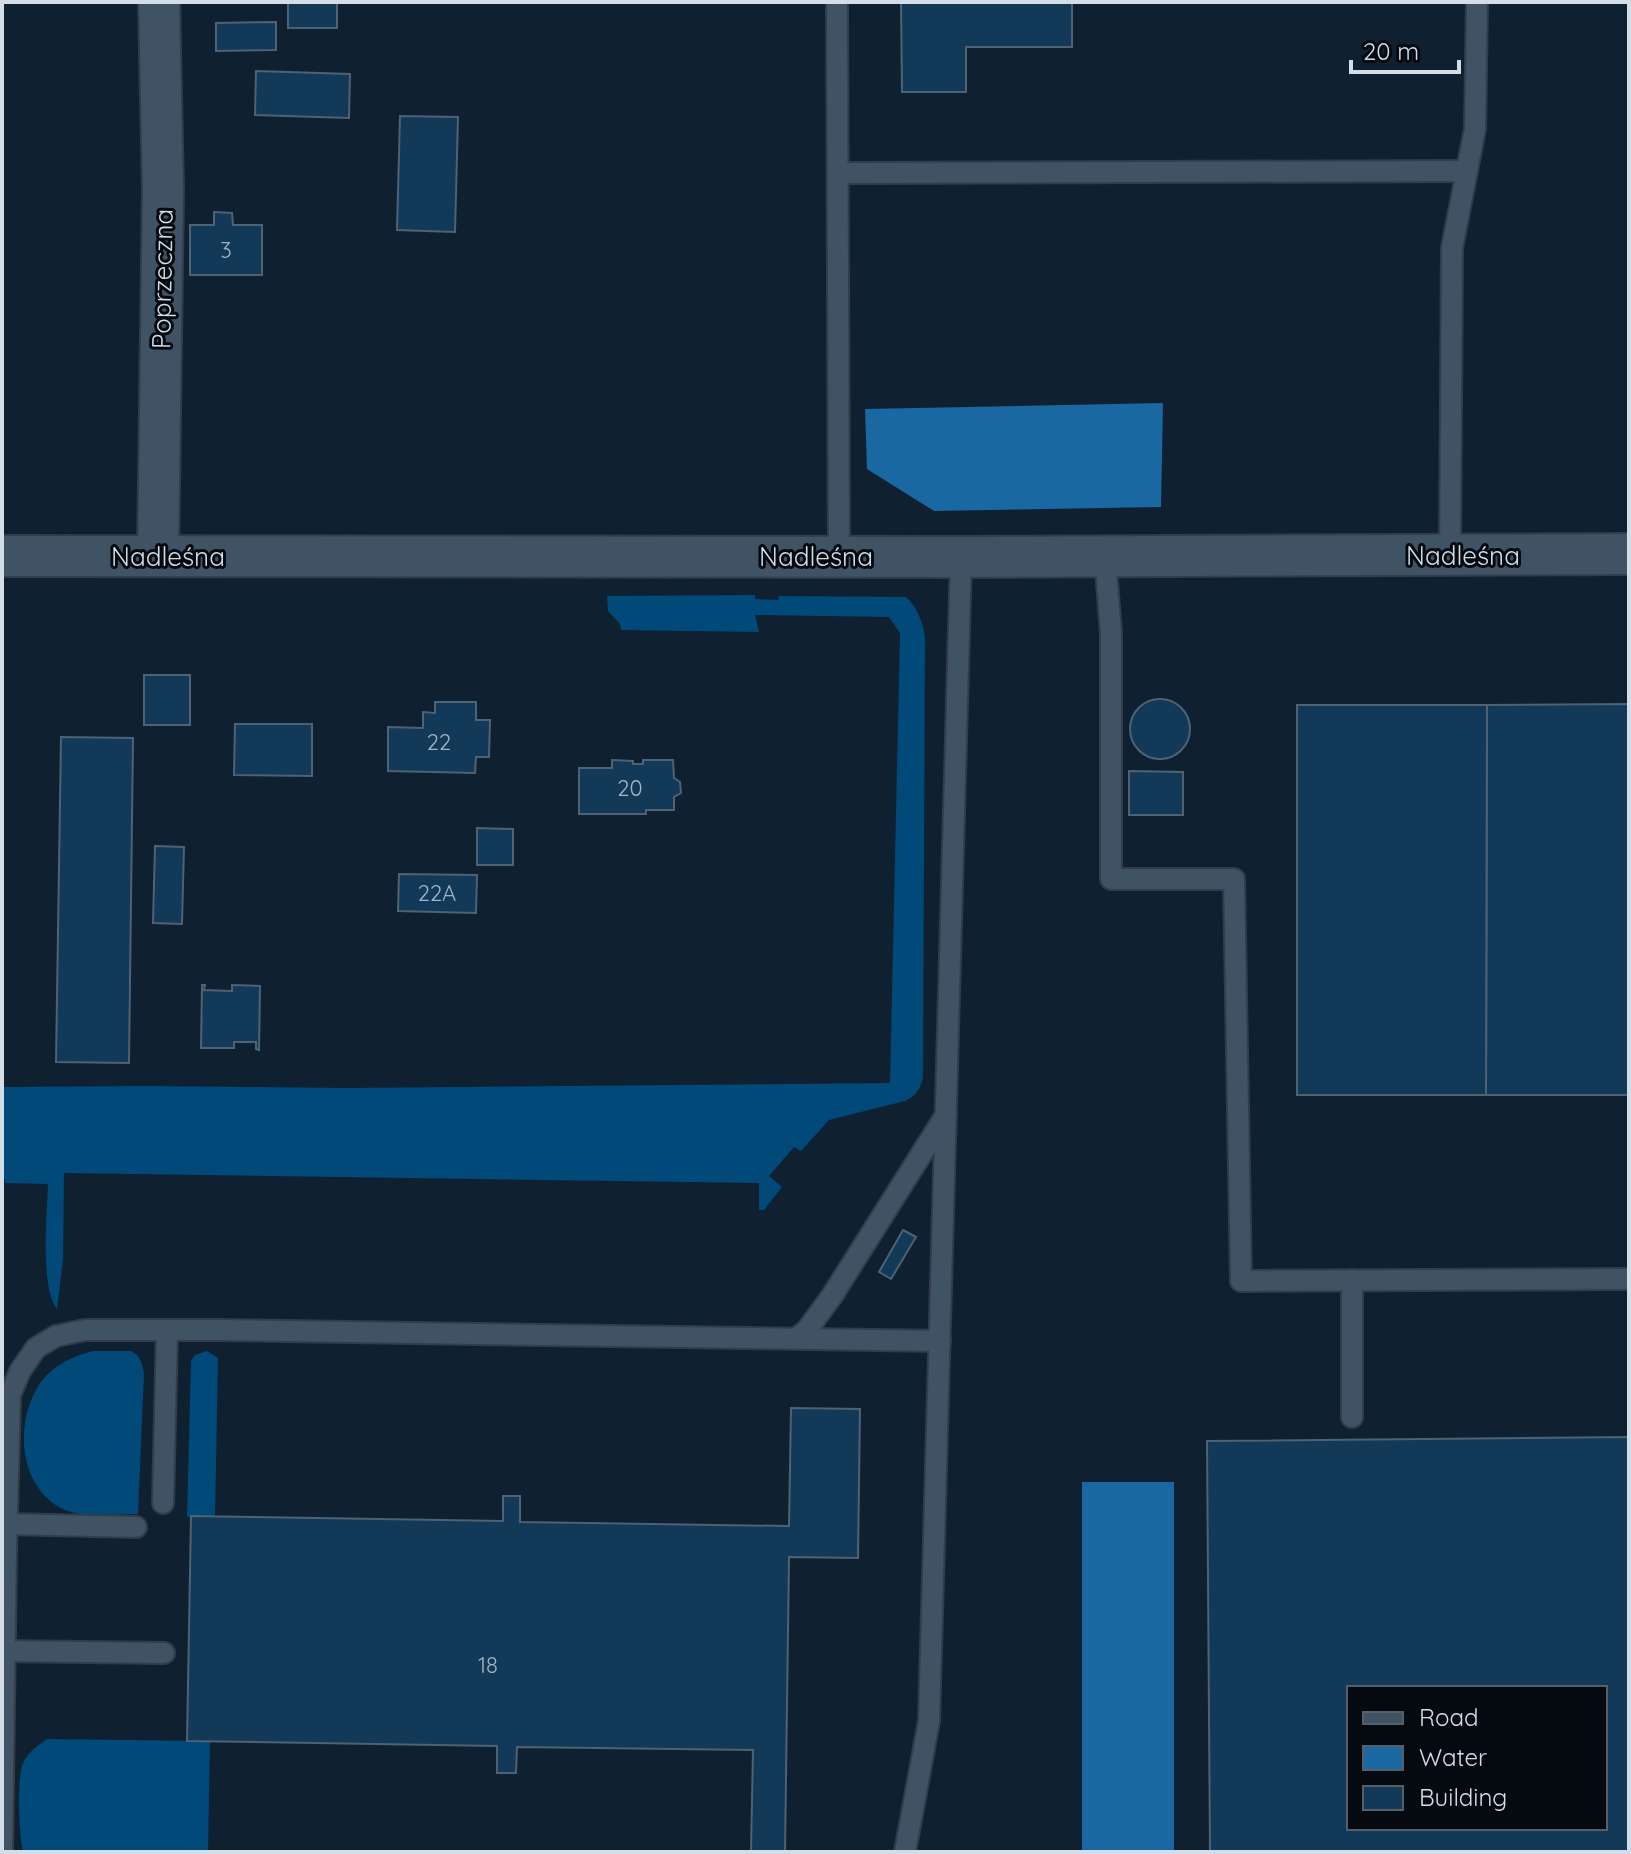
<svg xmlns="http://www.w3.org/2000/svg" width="1631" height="1854" viewBox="0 0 1631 1854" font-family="Quicksand,sans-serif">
	<rect width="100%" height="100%" fill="#0f2130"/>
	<!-- grass -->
	<g fill="#004978">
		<path d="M755 595V599L778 600 779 596 906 597C917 607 923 622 925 637L923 1079C919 1090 916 1096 905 1101L829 1120 801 1151 794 1147 769 1176 782 1187 764 1210H759V1183L64 1173 63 1259 57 1309C40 1289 47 1211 48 1184L5 1183V1179H2V1087L145 1086 347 1088 890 1083 900 633 889 617 755 615 759 632 621 630 620 624 608 611 607 596Z"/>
		<path d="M93 1351H131C140 1355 142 1363 144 1373L138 1514C115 1514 79 1519 59 1507 17 1482 15 1419 41 1382 53 1365 74 1356 93 1351Z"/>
		<path d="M207 1351 218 1358 215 1517H187L191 1361 195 1355Z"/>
		<path d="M47 1739 210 1741 208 1852H23C19 1835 16 1776 24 1761 29 1751 39 1745 47 1739Z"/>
	</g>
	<!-- water -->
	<g fill="#1968a1">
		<path d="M1163 403 1161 507 934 511 867 469 865 409Z"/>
		<rect x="1082" y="1482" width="92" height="370"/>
	</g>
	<!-- building -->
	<g fill="#123957" stroke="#4e6274" stroke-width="2" fill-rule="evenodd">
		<rect x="288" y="2" width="49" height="26"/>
		<path d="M901 2H1072V47H966V92H902Z"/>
		<path d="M276 22V50L216 51V23Z"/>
		<path d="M256 71 350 74 349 118 255 115Z"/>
		<path d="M400 116 458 117 455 232 397 230Z"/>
		<path d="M214 212 232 213 233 225H262V275H190V225H214Z"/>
		<rect x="144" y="675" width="46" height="50"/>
		<circle cx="1160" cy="729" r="30"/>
		<path d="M435 702H476V720H490L489 757H476L475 773 388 771V727L423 728V712L435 713Z"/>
		<path d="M1629 704V1095H1486L1487 705Z"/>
		<path d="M1297 705H1487L1486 1095H1297Z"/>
		<path d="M235 724H312V776L234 775Z"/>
		<path d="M61 737 133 738 129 1063 56 1062Z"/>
		<path d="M612 760 633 761V764H643V760H673L674 778 680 782 681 793 674 797V810H646V814H579V768H612Z"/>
		<path d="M1129 771 1183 772V815H1129Z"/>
		<path d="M477 828 513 829V865H477Z"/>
		<path d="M155 846 184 847 182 924 153 923Z"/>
		<path d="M399 874 477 875 476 913 398 911Z"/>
		<path d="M202 985H205L204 990 232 991V985L260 986 259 1050 256 1049V1042H234V1048H201Z"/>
		<path d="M903 1230 916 1237 891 1279 879 1272Z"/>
		<path d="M791 1408 860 1409 858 1558 789 1557 785 1852H751L753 1750 517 1747 516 1773H497V1746L187 1741 191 1516 503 1521V1496H520V1522L789 1526Z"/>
		<path d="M1629 1437V1852H1210L1207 1441ZM1349 1688H1605V1828H1349Z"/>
	</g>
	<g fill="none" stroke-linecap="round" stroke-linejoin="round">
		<!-- service casing -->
		<g stroke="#323d49" stroke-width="24">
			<g id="service">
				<path d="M837 2 839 556"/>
				<path d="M839 173 1467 171"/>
				<path d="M1450 555 1452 248 1475 129 1477 2"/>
				<path d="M1105 556 1111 634V879H1234L1241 1281 1629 1279"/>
				<path d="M1352 1280V1417"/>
				<path d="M797 1338 807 1330 832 1296 946 1115"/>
				<path d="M163 1503 167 1330"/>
				<path d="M6 1524 136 1527"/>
				<path d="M4 1651 164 1653"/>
				<path d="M2 1852 6 1550 10 1395 20 1371 36 1348 56 1336 85 1330H219L940 1341"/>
				<path d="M905 1852 929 1721 961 557"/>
			</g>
		</g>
		<!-- minor casing -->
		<g stroke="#323d49" stroke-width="44">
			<g id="minor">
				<path d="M2 556 961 557 1629 554"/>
				<path d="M158 556 163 190 159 2"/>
			</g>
		</g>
		<!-- service -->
		<use href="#service" stroke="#3f5364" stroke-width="20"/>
		<!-- minor -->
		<use href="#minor" stroke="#3f5364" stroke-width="40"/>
	</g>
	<g text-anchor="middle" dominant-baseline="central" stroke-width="6" stroke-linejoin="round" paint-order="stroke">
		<!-- number labels -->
		<g font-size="22" fill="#a2b4c4">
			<text x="226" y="250">3</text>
			<text x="439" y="742">22</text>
			<text x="630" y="788">20</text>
			<text x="437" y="893">22A</text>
			<text x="488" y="1665">18</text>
		</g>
		<!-- street labels -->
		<g font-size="26" fill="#d2dde8" stroke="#040a10">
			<text transform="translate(162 279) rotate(-89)">Poprzeczna</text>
			<text x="1463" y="555">Nadleśna</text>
			<text x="168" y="556">Nadleśna</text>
			<text x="816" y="556">Nadleśna</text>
		</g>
	</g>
	<!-- border -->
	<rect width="1631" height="1854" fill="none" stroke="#d2dde8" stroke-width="8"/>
	<!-- legend -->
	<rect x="1347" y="1686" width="260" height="144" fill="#040a10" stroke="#565e66" stroke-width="2"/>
	<rect x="1363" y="1712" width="40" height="12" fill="#3f5364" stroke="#565e66" stroke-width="2"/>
	<text x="1419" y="1726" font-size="24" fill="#d2dde8">Road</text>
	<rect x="1363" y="1746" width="40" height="24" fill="#1968a1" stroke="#565e66" stroke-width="2"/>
	<text x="1419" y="1766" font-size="24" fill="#d2dde8">Water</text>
	<rect x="1363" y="1786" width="40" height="24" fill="#123957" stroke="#565e66" stroke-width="2"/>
	<text x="1419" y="1806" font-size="24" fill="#d2dde8">Building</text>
	<!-- scale -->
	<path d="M1351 60v12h108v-12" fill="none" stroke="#d2dde8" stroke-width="4"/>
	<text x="1363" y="60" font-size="24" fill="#d2dde8" stroke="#040a10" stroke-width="6" paint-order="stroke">20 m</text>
</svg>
